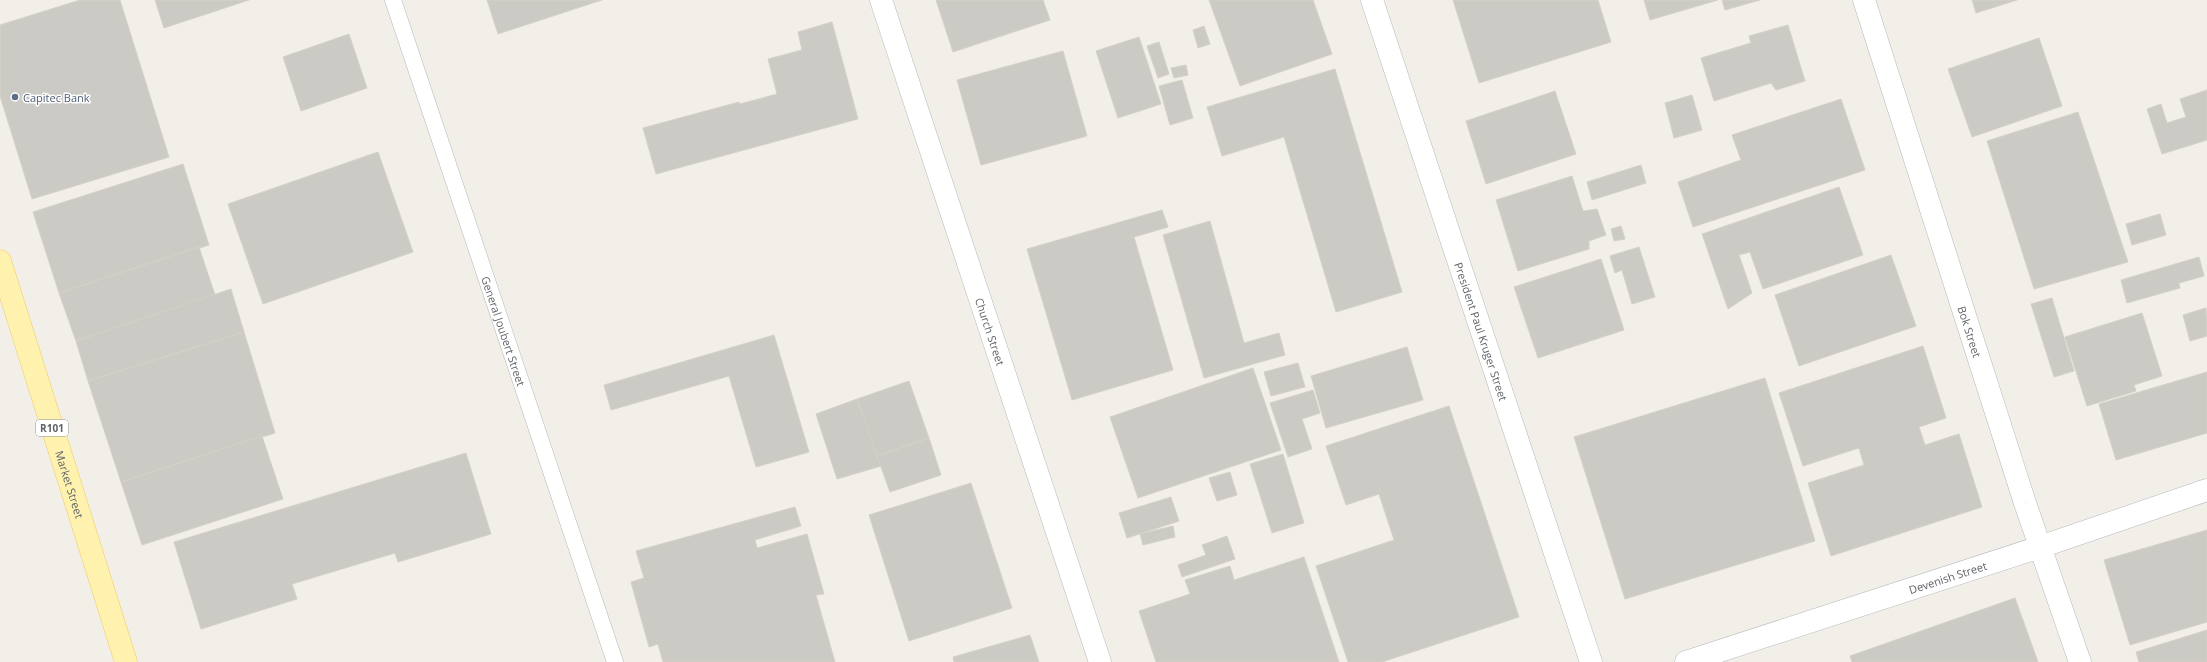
<svg xmlns="http://www.w3.org/2000/svg" width="2207" height="662" viewBox="0 0 2207 662" font-family="'Open Sans',sans-serif">
	<rect width="100%" height="100%" fill="#f1efe8"/>
	<!-- building -->
	<g fill="#cccac5" stroke="#d6d1c6">
		<path d="M80 0H120L169 157 32 199 0 96V25Z"/>
		<path d="M155 0H249L164 28Z"/>
		<path d="M487 0H602L498 34Z"/>
		<path d="M936 0H1043L1050 20 953 52Z"/>
		<path d="M1209 0H1313L1332 54 1240 86Z"/>
		<path d="M1453 0H1598L1611 42 1479 83Z"/>
		<path d="M1644 0H1718L1650 20Z"/>
		<path d="M1722 0H1760L1725 10Z"/>
		<path d="M1972 0H2017L1976 13Z"/>
		<path d="M832 22 858 119 656 174 643 128 739 102 740 104 777 94 768 59 802 50 798 32Z"/>
		<path d="M1788 25 1805 81 1776 90 1771 83 1714 101 1701 58 1751 43 1749 36Z"/>
		<path d="M1204 26 1210 44 1198 48 1193 30Z"/>
		<path d="M349 34 367 88 301 111 283 57Z"/>
		<path d="M1139 37 1161 104 1118 118 1096 51Z"/>
		<path d="M2039 38 2062 106 1972 137 1948 69Z"/>
		<path d="M1159 42 1169 74 1158 78 1147 46Z"/>
		<path d="M1063 51 1087 136 981 165 957 80Z"/>
		<path d="M1186 65 1188 75 1174 78 1171 68Z"/>
		<path d="M1335 69 1402 292 1336 312 1284 137 1222 156 1207 107Z"/>
		<path d="M1182 80 1193 118 1170 125 1159 86Z"/>
		<path d="M2207 90V140L2162 154 2147 109 2161 104 2167 123 2186 117 2180 99Z"/>
		<path d="M1555 91 1576 154 1486 184 1466 121Z"/>
		<path d="M1692 95 1702 130 1674 138 1665 103Z"/>
		<path d="M1841 99 1865 170 1693 227 1678 182 1741 160 1732 135Z"/>
		<path d="M2078 112 2128 262 2034 289 1987 141Z"/>
		<path d="M378 152 413 252 263 304 228 204Z"/>
		<path d="M183 164 209 245 59 293 33 212Z"/>
		<path d="M1641 165 1646 183 1592 200 1587 182Z"/>
		<path d="M1572 176 1583 211 1597 209 1606 235 1589 241V249L1518 271 1496 200Z"/>
		<path d="M1839 187 1863 255 1763 289 1750 252 1739 255 1752 293 1728 309 1702 234Z"/>
		<path d="M1162 210 1168 227 1134 237 1173 370 1072 400 1027 249Z"/>
		<path d="M2160 214 2166 235 2132 245 2126 224Z"/>
		<path d="M1210 221 1244 343 1279 333 1285 355 1204 378 1163 235Z"/>
		<path d="M1621 226 1625 239 1614 241 1611 229Z"/>
		<path d="M199 247 215 295 76 341 59 293Z"/>
		<path d="M1639 247 1655 297 1632 304 1622 270 1615 273 1610 256Z"/>
		<path d="M1891 255 1916 326 1799 366 1775 295Z"/>
		<path d="M2199 257 2204 276 2179 283 2180 288 2127 303 2121 280Z"/>
		<path d="M1601 259 1624 330 1538 358 1514 287Z"/>
		<path d="M231 289 244 332 88 381 76 341Z"/>
		<path d="M2052 298 2074 371 2054 377 2031 304Z"/>
		<path d="M2206 308 2207 336 2190 341 2183 315Z"/>
		<path d="M2142 313 2162 376 2134 385 2136 391 2087 406 2065 337Z"/>
		<path d="M244 332 275 433 121 482 88 381Z"/>
		<path d="M774 335 809 452 756 467 729 376 611 410 604 385Z"/>
		<path d="M1923 346 1946 418 1919 427 1925 445 1959 434 1982 507 1831 556 1808 483 1864 465 1859 448 1803 466 1779 393Z"/>
		<path d="M1407 347 1423 400 1326 428 1311 376Z"/>
		<path d="M1298 363 1305 387 1271 396 1264 372Z"/>
		<path d="M1253 368 1281 450 1138 498 1110 417Z"/>
		<path d="M2207 372V433L2116 460 2099 404Z"/>
		<path d="M1765 378 1815 541 1625 599 1574 437Z"/>
		<path d="M909 381 929 438 877 456 857 399Z"/>
		<path d="M1313 390 1320 413 1302 419 1312 449 1288 457 1270 403Z"/>
		<path d="M857 399 881 466 837 479 816 414Z"/>
		<path d="M1449 406 1519 617 1382 662H1348L1316 566 1394 540 1379 494 1346 505 1326 446Z"/>
		<path d="M262 436 283 499 142 545 121 482Z"/>
		<path d="M929 438 941 475 890 492 877 456Z"/>
		<path d="M466 453 491 534 398 562 395 553 292 584 297 599 201 629 174 542Z"/>
		<path d="M1283 454 1304 523 1272 533 1250 464Z"/>
		<path d="M1230 472 1237 495 1217 501 1209 478Z"/>
		<path d="M971 483 1012 608 909 641 869 515Z"/>
		<path d="M1171 497 1179 521 1127 538 1119 513Z"/>
		<path d="M795 507 801 526 755 540 757 548 807 534 824 594 816 595 835 662H663L658 644 649 647 631 582 644 578 636 551Z"/>
		<path d="M1173 526 1175 537 1143 545 1140 534Z"/>
		<path d="M2207 530V622L2130 645 2104 560Z"/>
		<path d="M1227 536 1235 559 1182 577 1178 565 1206 555 1202 545Z"/>
		<path d="M1304 557 1339 662H1156L1139 611 1190 594 1185 580 1230 566 1234 580Z"/>
		<path d="M2015 598 2038 662H1852L1850 656Z"/>
		<path d="M2207 630V662H2139L2136 652Z"/>
		<path d="M1030 635 1039 662H954L953 657Z"/>
	</g>
	<g fill="none" stroke-linecap="round" stroke-linejoin="round">
		<!-- service casing -->
		<g stroke="#b5b8bc" stroke-width="17">
			<g id="service">
				<path id="s1" d="M393 0 615 662"/>
			</g>
		</g>
		<!-- minor casing -->
		<g stroke="#b5b8bc" stroke-width="23">
			<g id="minor">
				<path id="s2" d="M881 0 1100 662"/>
				<path id="s3" d="M1372 0 1591 662"/>
				<path id="s4" d="M1864 0 2025 503 2080 662"/>
			</g>
		</g>
		<!-- secondary casing -->
		<g stroke="#b6babf" stroke-width="23">
			<g id="secondary">
				<path id="s5" d="M1686 662 2040 547 2207 490"/>
			</g>
		</g>
		<!-- primary casing -->
		<g stroke="#f2c960" stroke-width="23">
			<g id="primary">
				<path id="s6" d="M0 261 126 662"/>
			</g>
		</g>
		<!-- service -->
		<use href="#service" stroke="#fff" stroke-width="16"/>
		<!-- minor -->
		<use href="#minor" stroke="#fff" stroke-width="22"/>
		<!-- secondary -->
		<use href="#secondary" stroke="#fff" stroke-width="22"/>
		<!-- primary -->
		<use href="#primary" stroke="#fff2af" stroke-width="22"/>
	</g>
	<!-- markers -->
	<circle fill="#5c6f8a" stroke="#fff" stroke-width="1.5" cx="15" cy="97" r="4"/>
	<g text-anchor="middle" dominant-baseline="central" stroke-width="3" stroke-linejoin="round" paint-order="stroke">
		<!-- shield labels -->
		<rect fill="#fff" stroke="#8f9295" stroke-width="1" x="36" y="420" width="32" height="16" rx="3"/>
		<g font-size="10" font-weight="bold" fill="#5f6368">
			<text x="52" y="428">R101</text>
		</g>
		<!-- service labels -->
		<g font-size="11" fill="#4e5e75" stroke="#fff" text-anchor="start">
			<text x="23" y="97">Capitec Bank</text>
		</g>
		<!-- street labels -->
		<g font-size="11" fill="#5f6368" stroke="#fff">
			<text stroke="none"><textPath href="#s1" startOffset="349">General Joubert Street</textPath></text>
			<text stroke="none"><textPath href="#s2" startOffset="349">Church Street</textPath></text>
			<text stroke="none"><textPath href="#s3" startOffset="349">President Paul Kruger Street</textPath></text>
			<text stroke="none"><textPath href="#s4" startOffset="348">Bok Street</textPath></text>
			<text stroke="none"><textPath href="#s6" startOffset="234">Market Street</textPath></text>
			<text stroke="none"><textPath href="#s5" startOffset="275">Devenish Street</textPath></text>
		</g>
	</g>
</svg>
